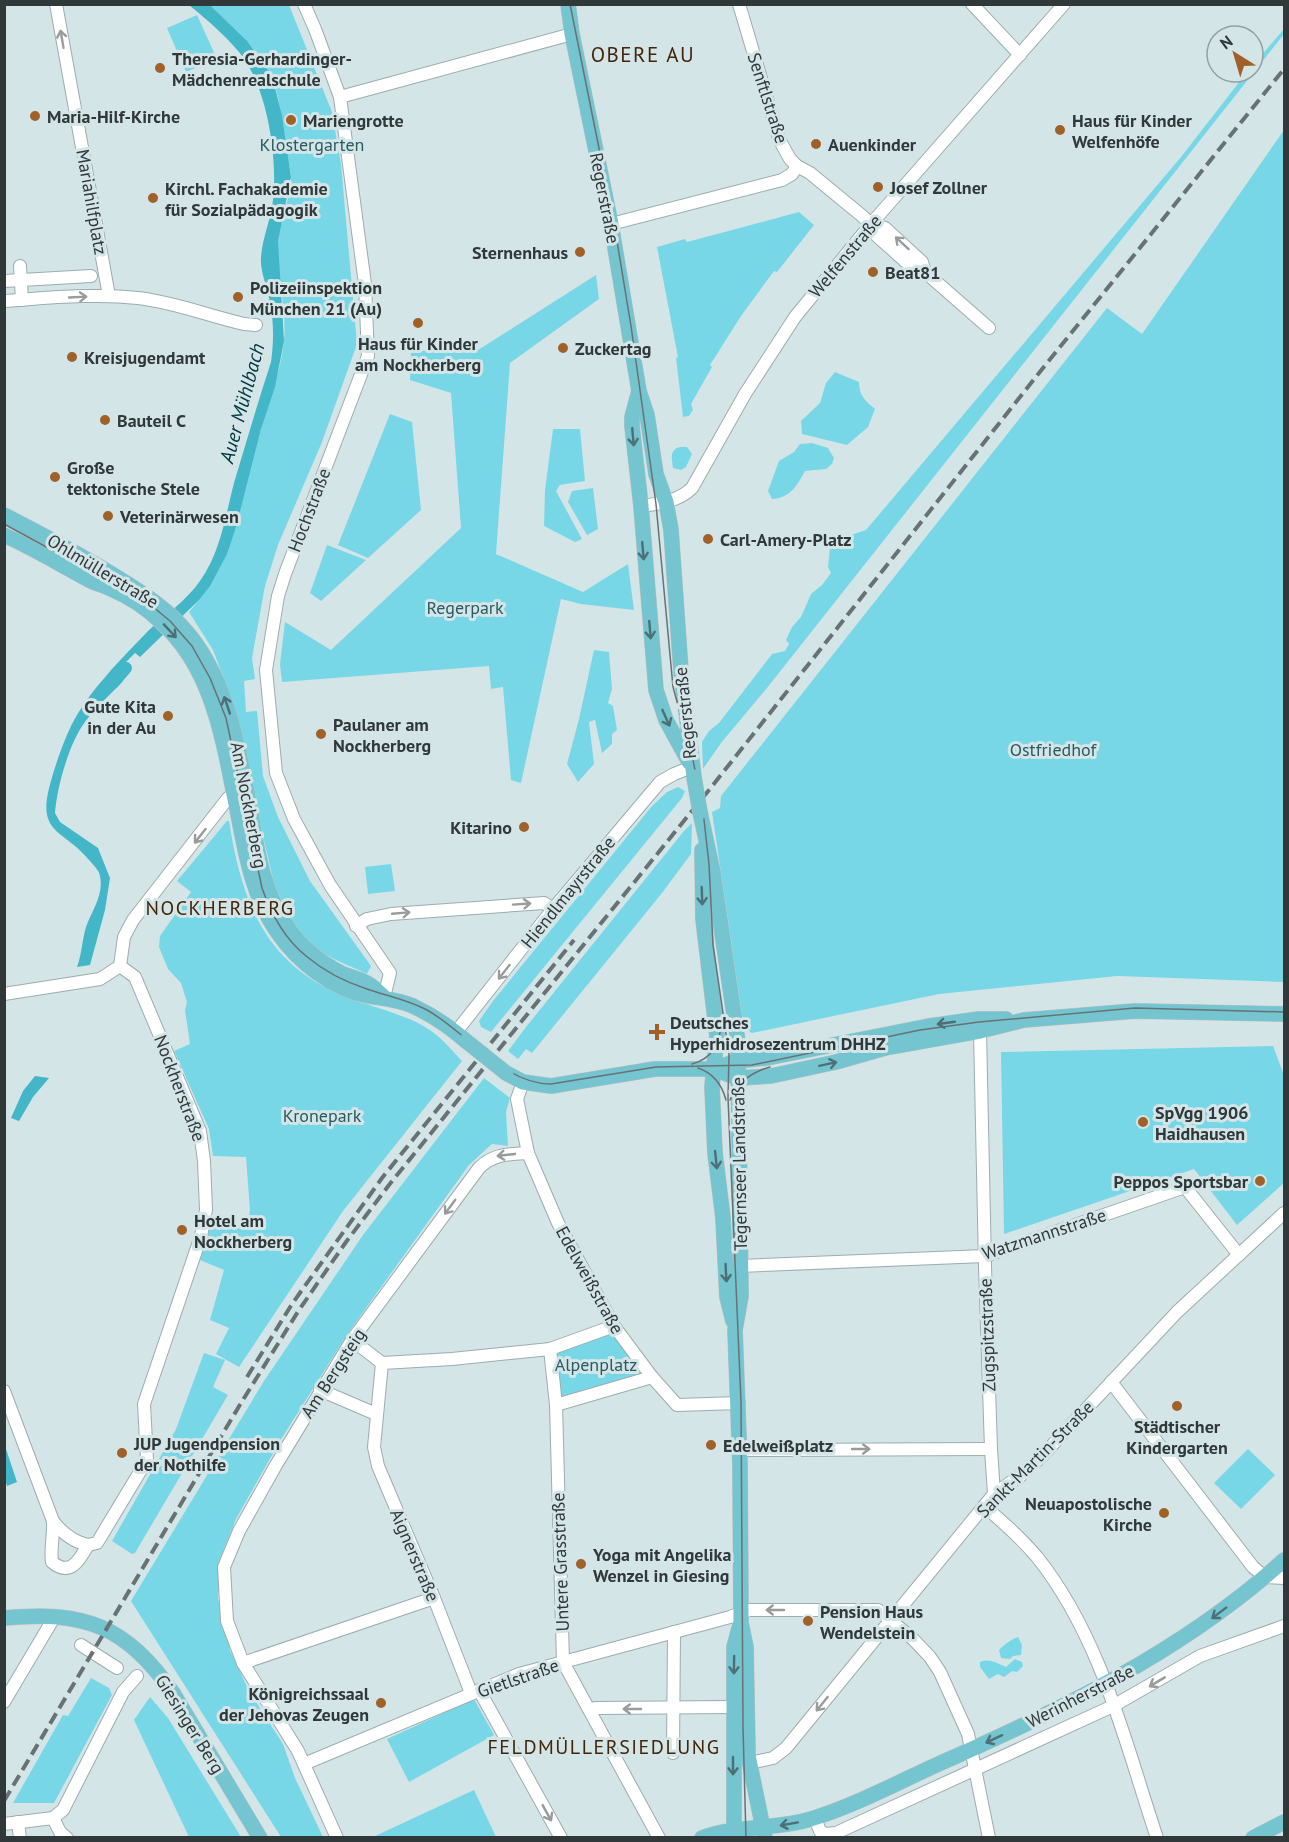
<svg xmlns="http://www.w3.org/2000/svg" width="1289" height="1842" viewBox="0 0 1289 1842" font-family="'PT Sans',sans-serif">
	<rect width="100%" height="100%" fill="#d4e5e8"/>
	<!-- green -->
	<g fill="#78d7e6">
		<path d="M210 5H289L332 112 341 164 357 344 322 442 278 545 265 586 252 658 255 679 244 681 246 712 257 711 263 776 278 817 310 881 371 966 367 974C353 967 338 962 325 954 299 937 285 910 274 883L229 692 213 650 189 612C238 556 240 497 261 429 269 400 281 371 284 341 287 308 276 274 278 241 280 220 290 200 291 179 291 172 289 164 288 157 285 134 282 112 276 90 264 54 235 30 210 5Z"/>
		<path d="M197 15 217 59 186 72 167 28Z"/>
		<path d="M1284 29V34L767 688 721 743 703 769 702 742 709 731 719 723 772 654 785 651 789 644 786 640 792 627 801 617 811 594 822 585 831 573 828 567 830 548 845 537 866 530 1181 157 1247 72H1253V65Z"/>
		<path d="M1284 130V982L1117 976 939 994 752 1033 744 1028 712 812 720 808 721 796 1107 308 1142 334Z"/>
		<path d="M799 212 814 225 777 272 774 271 741 316 710 365 712 367 691 404 693 410 689 416 683 417 676 358 678 357 657 247 685 239 687 242Z"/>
		<path d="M596 275 599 299 510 363 496 554 583 592 628 564 634 610 581 604 561 599 521 783 511 780 503 687 491 689 489 666 282 682 280 664 285 622 331 650 461 528 451 393 410 380 411 351 478 350Z"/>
		<path d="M835 372 859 382C859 395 865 401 875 409L868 427 847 445 802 434 801 421 820 403 826 383Z"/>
		<path d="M390 414 412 422 421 510 368 558 338 545Z"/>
		<path d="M553 429H580L585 481 560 485 556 491 582 539 575 542 544 526 545 490Z"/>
		<path d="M812 443 828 448 834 458 832 464 826 469 805 471C797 486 790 498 772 499L768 491 779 461 794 452 800 444Z"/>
		<path d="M680 447H687L692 454 686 467 681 470 673 468C672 458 669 450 680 447Z"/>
		<path d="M593 488 598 529 587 535 568 502 572 491Z"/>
		<path d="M327 545 366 560 321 601 310 593Z"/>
		<path d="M594 650 609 652 612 689 608 703 613 706 617 730 612 734V744L602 753 595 720 589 722 594 764 578 782 567 764 579 719Z"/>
		<path d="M678 787 685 791 682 798 491 1032 481 1027 479 1021 493 1001 652 806 667 792Z"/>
		<path d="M227 821H229C242 903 265 965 348 998 370 1006 406 1015 425 1027 439 1035 451 1049 462 1061L343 1211 239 1367 216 1354 229 1328 210 1320 224 1270 200 1260 209 1222 247 1227 250 1211 246 1157 213 1156 209 1129 174 1051 190 1044 185 1010 187 1002 181 983 168 969 159 947 160 936 191 892 177 881Z"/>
		<path d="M692 823 691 854 662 893 532 1053 526 1049 518 1059 508 1051 526 1027 684 831Z"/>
		<path d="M391 864 395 891 368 894 365 867Z"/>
		<path d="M1273 1046 1284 1075V1183L1237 1225 1194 1169 1004 1234 1001 1052Z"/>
		<path d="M484 1078 510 1098 506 1112 508 1146 492 1144 469 1165 348 1333 280 1441 236 1519 219 1561 218 1599 230 1650 249 1691 283 1744 295 1778 323 1837H281L131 1601 264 1381 363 1235Z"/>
		<path d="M614 1329 646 1378 560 1402 554 1350Z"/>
		<path d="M204 1353 225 1360 213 1387 228 1395 135 1553 132 1554 112 1541 176 1429Z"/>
		<path d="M1248 1449 1275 1475 1241 1509 1214 1483Z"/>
		<path d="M1018 1637 1022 1645 1021 1655 1013 1656 1010 1659 1001 1658 999 1650C1004 1645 1011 1639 1018 1637Z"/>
		<path d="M1015 1659 1022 1662 1023 1666 1017 1672 1012 1671 1004 1677 998 1674 989 1679 980 1667V1662C990 1658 996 1663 1006 1667Z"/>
		<path d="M91 1678 109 1688 112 1695 54 1803H13L63 1715 68 1716Z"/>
		<path d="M150 1697 168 1718 241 1837H189L134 1720Z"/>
		<path d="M474 1699 494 1735 409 1782 387 1739Z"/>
		<path d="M474 1790 496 1837H373Z"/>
	</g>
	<!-- water -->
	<g fill="#43b6c7">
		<path d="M189 5H210L247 41 267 69 275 88 282 115 291 177 278 241 284 341 275 387 261 429 236 527 227 554 210 586 199 600 140 657 135 653 124 664 123 681C111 694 96 707 85 722 69 743 57 787 55 813L60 822 98 848 110 878 105 910 90 965 77 967C82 954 82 940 86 927 92 910 104 895 100 876 99 870 94 866 90 861 63 828 35 835 51 781 56 763 63 743 71 726 88 692 122 658 148 631 166 614 186 601 200 581 221 551 225 517 234 483 246 443 258 402 271 362 274 341 274 319 269 298 267 285 260 272 261 258 262 239 271 219 273 200 278 158 267 85 239 52 224 34 206 19 189 5Z"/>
		<path d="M35 1076 49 1078 33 1097 19 1121 11 1118 23 1091Z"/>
		<path d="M5 1446 17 1482 7 1486 5 1479Z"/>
	</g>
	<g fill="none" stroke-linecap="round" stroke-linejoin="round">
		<!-- canal -->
		<path stroke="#43b6c7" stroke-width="12" d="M113 683 126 668"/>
		<!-- minor casing -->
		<g stroke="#9cacaf" stroke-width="14">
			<g id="minor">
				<path d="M56 4 109 296"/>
				<path d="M304 4 315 29 340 97 365 284 368 356 285 574 278 596 266 670 276 773 294 819 330 885 390 973 384 997"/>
				<path d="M739 4 779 139 790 159 797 166 810 173 861 215 871 224 877 236 915 270 925 272"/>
				<path d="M972 4 1020 55"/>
				<path d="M340 97 572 34"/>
				<path d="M611 224 782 180 792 174 797 166"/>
				<path d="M871 224 885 228 922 262 925 272 989 328"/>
				<path d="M20 266 22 300"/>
				<path d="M4 281 91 276"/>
				<path d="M4 301C48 298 94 293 138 298 174 302 209 316 244 324L256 325"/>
				<path d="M641 506C659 504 679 501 692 488L745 394 795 317 871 224 1064 4"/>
				<path d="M356 926 367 919 391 914 544 903 553 909"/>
				<path d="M120 966 124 937 133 920 228 798 235 797"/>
				<path d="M4 994 100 979 120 966"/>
				<path d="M980 1031 985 1266 991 1449 994 1494"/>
				<path d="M456 1032 553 909 660 782 674 774 692 767"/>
				<path d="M523 1082 517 1099 528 1153 558 1223 614 1326 652 1377 677 1405 739 1403"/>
				<path d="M740 1266 985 1256 1185 1187 1239 1255"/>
				<path d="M352 1340 382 1363 452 1359 550 1349 614 1326"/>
				<path d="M550 1349 556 1405 652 1377"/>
				<path d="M382 1363 374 1447 378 1466 434 1598 471 1693"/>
				<path d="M1111 1382 1253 1567 1265 1577 1284 1578"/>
				<path d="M320 1390 376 1414"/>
				<path d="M4 1391 53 1521C62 1533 74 1542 88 1545"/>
				<path d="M556 1405 563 1662 659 1838"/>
				<path d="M740 1450 991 1449"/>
				<path d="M984 1506C1003 1522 1021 1538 1037 1557 1101 1637 1125 1742 1157 1838"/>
				<path d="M53 1521C54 1535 50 1548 52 1562 70 1577 79 1561 88 1545"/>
				<path d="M88 1545 97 1543 147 1460 144 1404 201 1236 206 1210 204 1161 200 1131 135 977 120 966"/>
				<path d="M81 1645 117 1668"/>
				<path d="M243 1663 434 1598"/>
				<path d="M479 1690 561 1838"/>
				<path d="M4 1702 55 1616"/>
				<path d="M590 1711 595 1708 733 1707"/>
				<path d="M673 1753 674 1632"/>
				<path d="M750 1763 773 1758 786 1748 994 1494 1020 1476 1043 1455 1177 1312 1284 1213"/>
				<path d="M304 1764 519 1674 730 1617 749 1610H878L913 1639 930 1657 940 1672 968 1734 989 1838"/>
				<path d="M53 1818 63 1810 123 1692 137 1676"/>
				<path d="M53 1818 60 1832 67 1838"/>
				<path d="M815 1818 820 1831 825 1834 836 1833 1113 1706 1200 1656 1284 1626"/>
				<path d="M18 1822 20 1838"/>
				<path d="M4 1824 53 1818"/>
				<path d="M337 1838 298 1751 243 1663 227 1621 224 1567 239 1531 276 1465 352 1340 479 1168C493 1154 508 1154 528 1153"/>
			</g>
		</g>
		<!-- major casing -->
		<g stroke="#c1c3c4" stroke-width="16">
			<g id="major">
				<path d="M568 4 572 34 611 224 639 391 647 415 656 474 666 502 671 530 681 671 694 777"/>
				<path d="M639 391 632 417V426L641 506 656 690 666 720 689 762"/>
				<path d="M4 515C37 532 69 549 100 567 142 592 181 615 205 658 229 699 238 746 247 792 256 840 260 889 289 929 302 948 320 962 341 973 350 977 362 979 370 985 375 988 379 993 384 997"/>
				<path d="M4 535C33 548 61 565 89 580 95 583 102 585 109 588 128 596 148 609 162 623 213 669 223 741 236 804 245 849 251 895 278 933 298 962 333 990 369 996 386 999 396 999 413 1006 432 1015 450 1027 466 1041"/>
				<path d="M700 812 713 872 738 1042 741 1296 735 1330 740 1465 741 1623 746 1647 748 1755 765 1838"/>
				<path d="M702 850 703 919 717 1036 712 1087 715 1153 723 1218 727 1297 733 1321"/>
				<path d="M715 1069 737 1078 771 1076 836 1062 885 1048 980 1031 1024 1020 1135 1011 1284 1014"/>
				<path d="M506 1073 523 1082 551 1086 655 1069H715L736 1061 767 1058 929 1026 979 1019H1006"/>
				<path d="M4 1618C85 1610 126 1626 173 1693L260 1838"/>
				<path d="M734 1831V1647L740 1625"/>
				<path d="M702 1838C735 1825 778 1830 814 1818 855 1805 895 1784 934 1766 1059 1711 1182 1652 1284 1560"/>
				<path d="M1253 1838 1284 1822"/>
			</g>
		</g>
		<!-- minor -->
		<use href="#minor" stroke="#fff" stroke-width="12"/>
		<!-- major -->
		<use href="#major" stroke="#74c5cf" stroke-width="15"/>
		<!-- tram -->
		<g stroke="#687274" stroke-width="1.5">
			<path d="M570 4 614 223 631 326 656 504 673 687 693 760 703 811 709 864 713 945 729 1054 728 1098 741 1402 743 1727 746 1838"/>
			<path d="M4 524 146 601 170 621 192 646 210 678 226 718 262 888C271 914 285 939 306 956 324 971 345 982 367 989 387 996 408 1000 427 1010 468 1033 503 1084 551 1084L656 1067 752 1065 920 1030 979 1022 1135 1008 1284 1012"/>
			<path d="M692 1064C711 1059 722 1043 720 1024"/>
			<path d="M698 1068C713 1073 722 1085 726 1100"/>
			<path d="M730 1100C737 1083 752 1072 770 1067"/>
		</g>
		<!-- rail -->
		<g stroke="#687274" stroke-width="4" stroke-dasharray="12 6" stroke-linecap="butt">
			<path d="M247 1377 292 1304 382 1178 574 940"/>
			<path d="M4 1801 241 1403 299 1310 346 1242 389 1185 713 785 1039 373 1284 69"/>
		</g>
		<!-- major-bridge casing -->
		<g stroke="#c1c3c4" stroke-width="16" stroke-linecap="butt">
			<g id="major-bridge">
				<path d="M694 777 700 812"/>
				<path d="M466 1041 506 1073"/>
			</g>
		</g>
		<!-- major-bridge -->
		<use href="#major-bridge" stroke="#74c5cf" stroke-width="15"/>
	</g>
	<!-- one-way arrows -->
	<defs><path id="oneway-shaft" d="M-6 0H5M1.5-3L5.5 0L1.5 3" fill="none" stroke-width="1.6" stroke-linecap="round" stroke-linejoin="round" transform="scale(1.5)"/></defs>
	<g stroke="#989c9c">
		<use href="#oneway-shaft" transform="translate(62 39) rotate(-100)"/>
		<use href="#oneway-shaft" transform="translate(902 243) rotate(-137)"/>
		<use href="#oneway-shaft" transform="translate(78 297) rotate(-3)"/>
		<use href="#oneway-shaft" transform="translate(200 836) rotate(128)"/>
		<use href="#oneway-shaft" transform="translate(522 904) rotate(-4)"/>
		<use href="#oneway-shaft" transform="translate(401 913) rotate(-5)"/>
		<use href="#oneway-shaft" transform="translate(504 972) rotate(128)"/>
		<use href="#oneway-shaft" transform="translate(506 1155) rotate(174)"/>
		<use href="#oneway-shaft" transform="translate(450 1207) rotate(126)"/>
		<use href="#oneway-shaft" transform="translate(861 1449)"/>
		<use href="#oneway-shaft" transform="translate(775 1610) rotate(-180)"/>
		<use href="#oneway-shaft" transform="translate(1157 1682) rotate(149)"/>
		<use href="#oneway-shaft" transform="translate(822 1704) rotate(129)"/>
		<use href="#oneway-shaft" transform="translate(632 1709) rotate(-180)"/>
		<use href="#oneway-shaft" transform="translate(547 1813) rotate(61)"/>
	</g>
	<g stroke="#4c7075">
		<use href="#oneway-shaft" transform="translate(633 437) rotate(85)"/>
		<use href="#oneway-shaft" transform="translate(643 551) rotate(85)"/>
		<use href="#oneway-shaft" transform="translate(650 630) rotate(85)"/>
		<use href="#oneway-shaft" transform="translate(170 631) rotate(47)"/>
		<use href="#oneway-shaft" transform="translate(227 705) rotate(-109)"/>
		<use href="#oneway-shaft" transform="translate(666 718) rotate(66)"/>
		<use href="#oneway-shaft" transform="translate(702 896) rotate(88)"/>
		<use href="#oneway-shaft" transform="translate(946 1023) rotate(172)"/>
		<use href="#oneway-shaft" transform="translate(828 1064) rotate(-12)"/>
		<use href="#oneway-shaft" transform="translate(716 1160) rotate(84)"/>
		<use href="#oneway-shaft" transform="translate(726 1273) rotate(87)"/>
		<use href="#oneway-shaft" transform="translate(1219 1613) rotate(143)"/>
		<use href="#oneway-shaft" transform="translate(734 1665) rotate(91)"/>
		<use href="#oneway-shaft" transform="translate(994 1739) rotate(155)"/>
		<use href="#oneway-shaft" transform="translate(733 1766) rotate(90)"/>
		<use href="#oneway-shaft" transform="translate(789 1824) rotate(170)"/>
	</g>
	<!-- markers -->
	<g fill="#a06129" stroke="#d4e5e8" stroke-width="2">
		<circle cx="160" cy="68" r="6"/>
		<circle cx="35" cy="116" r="6"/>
		<circle cx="291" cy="120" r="6"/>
		<circle cx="1060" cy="130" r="6"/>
		<circle cx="816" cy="144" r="6"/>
		<circle cx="878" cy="187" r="6"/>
		<circle cx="153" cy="198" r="6"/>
		<circle cx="580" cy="252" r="6"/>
		<circle cx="873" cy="272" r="6"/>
		<circle cx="238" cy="297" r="6"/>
		<circle cx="418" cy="323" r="6"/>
		<circle cx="563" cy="348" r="6"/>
		<circle cx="72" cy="357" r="6"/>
		<circle cx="105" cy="420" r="6"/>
		<circle cx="55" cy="477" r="6"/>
		<circle cx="108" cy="516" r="6"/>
		<circle cx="708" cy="539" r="6"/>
		<circle cx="168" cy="716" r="6"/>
		<circle cx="321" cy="734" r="6"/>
		<circle cx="524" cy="827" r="6"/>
		<path d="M654 1023h6v6h6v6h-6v6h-6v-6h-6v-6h6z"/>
		<circle cx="1143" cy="1122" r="6"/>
		<circle cx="1260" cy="1181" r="6"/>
		<circle cx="182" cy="1230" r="6"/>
		<circle cx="1177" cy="1406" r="6"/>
		<circle cx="711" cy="1445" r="6"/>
		<circle cx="122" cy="1453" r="6"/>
		<circle cx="1164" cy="1513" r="6"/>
		<circle cx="581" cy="1564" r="6"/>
		<circle cx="808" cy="1621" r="6"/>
		<circle cx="381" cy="1703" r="6"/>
	</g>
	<g text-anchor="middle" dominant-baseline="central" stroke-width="6" stroke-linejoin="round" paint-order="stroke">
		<!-- poi labels -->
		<g font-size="18" font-weight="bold" fill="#313839" stroke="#d4e5e8" text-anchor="start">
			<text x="172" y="58">Theresia-Gerhardinger-<tspan x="172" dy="21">Mädchenrealschule</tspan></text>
			<text x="47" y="116">Maria-Hilf-Kirche</text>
			<text x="303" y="120">Mariengrotte</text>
			<text x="1072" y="120">Haus für Kinder<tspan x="1072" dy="21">Welfenhöfe</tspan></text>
			<text x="828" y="144">Auenkinder</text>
			<text x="890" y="187">Josef Zollner</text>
			<text x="165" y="188">Kirchl. Fachakademie<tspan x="165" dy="21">für Sozialpädagogik</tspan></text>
			<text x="568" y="252" text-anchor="end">Sternenhaus</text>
			<text x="885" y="272">Beat81</text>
			<text x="250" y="287">Polizeiinspektion<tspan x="250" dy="21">München 21 (Au)</tspan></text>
			<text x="418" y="343" text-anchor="middle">Haus für Kinder<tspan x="418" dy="21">am Nockherberg</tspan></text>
			<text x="575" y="348">Zuckertag</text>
			<text x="84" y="357">Kreisjugendamt</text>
			<text x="117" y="420">Bauteil C</text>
			<text x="67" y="467">Große<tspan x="67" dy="21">tektonische Stele</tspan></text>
			<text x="120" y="516">Veterinärwesen</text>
			<text x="720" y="539">Carl-Amery-Platz</text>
			<text x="156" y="706" text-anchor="end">Gute Kita<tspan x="156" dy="21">in der Au</tspan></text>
			<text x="333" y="724">Paulaner am<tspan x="333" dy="21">Nockherberg</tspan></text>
			<text x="512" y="827" text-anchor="end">Kitarino</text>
			<text x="670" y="1022">Deutsches<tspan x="670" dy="21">Hyperhidrosezentrum DHHZ</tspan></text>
			<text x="1155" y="1112">SpVgg 1906<tspan x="1155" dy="21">Haidhausen</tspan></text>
			<text x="1248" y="1181" text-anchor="end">Peppos Sportsbar</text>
			<text x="194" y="1220">Hotel am<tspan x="194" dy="21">Nockherberg</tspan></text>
			<text x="1177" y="1426" text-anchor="middle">Städtischer<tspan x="1177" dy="21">Kindergarten</tspan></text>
			<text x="134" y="1443">JUP Jugendpension<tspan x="134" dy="21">der Nothilfe</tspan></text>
			<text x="723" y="1445">Edelweißplatz</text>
			<text x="1152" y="1503" text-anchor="end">Neuapostolische<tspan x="1152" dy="21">Kirche</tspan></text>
			<text x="593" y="1554">Yoga mit Angelika<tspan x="593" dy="21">Wenzel in Giesing</tspan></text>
			<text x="820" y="1611">Pension Haus<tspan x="820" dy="21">Wendelstein</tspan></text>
			<text x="369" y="1693" text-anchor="end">Königreichssaal<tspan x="369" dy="21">der Jehovas Zeugen</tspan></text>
		</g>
		<!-- street labels -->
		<g font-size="18" fill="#313839" stroke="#d4e5e8">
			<text transform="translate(768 98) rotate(72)">Senftlstraße</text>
			<text transform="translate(605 198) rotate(79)">Regerstraße</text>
			<text transform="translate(92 202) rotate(80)">Mariahilfplatz</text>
			<text transform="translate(845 256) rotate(-50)">Welfenstraße</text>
			<text transform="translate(309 510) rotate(-69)">Hochstraße</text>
			<text transform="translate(103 571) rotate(31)">Ohlmüllerstraße</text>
			<text transform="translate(685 713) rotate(-96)">Regerstraße</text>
			<text transform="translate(249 805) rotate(79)">Am Nockherberg</text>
			<text transform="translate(568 892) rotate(-51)">Hiendlmayrstraße</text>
			<text transform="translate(180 1088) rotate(69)">Nockherstraße</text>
			<text transform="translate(739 1164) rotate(-91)">Tegernseer Landstraße</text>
			<text transform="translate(1044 1234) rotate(-18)">Watzmannstraße</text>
			<text transform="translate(590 1280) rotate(61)">Edelweißstraße</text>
			<text transform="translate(987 1335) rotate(-92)">Zugspitzstraße</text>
			<text transform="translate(333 1373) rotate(-57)">Am Bergsteig</text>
			<text transform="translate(1035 1459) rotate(-45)">Sankt-Martin-Straße</text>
			<text transform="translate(415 1555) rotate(67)">Aignerstraße</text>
			<text transform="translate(560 1562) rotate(-92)">Untere Grasstraße</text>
			<text transform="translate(518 1678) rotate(-19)">Gietlstraße</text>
			<text transform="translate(1080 1696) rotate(-27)">Werinherstraße</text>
			<text transform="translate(190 1724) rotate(58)">Giesinger Berg</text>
		</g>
		<!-- park labels -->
		<g font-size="18" fill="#295a61" stroke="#d4e5e8">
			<text x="312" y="144">Klostergarten</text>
			<text x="465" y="607">Regerpark</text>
			<text x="1053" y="749">Ostfriedhof</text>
			<text x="322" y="1115">Kronepark</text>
			<text x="596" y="1364">Alpenplatz</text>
		</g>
		<!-- water labels -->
		<g font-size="20" font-style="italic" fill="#00373e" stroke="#d4e5e8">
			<text transform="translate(242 403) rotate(-75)">Auer Mühlbach</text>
		</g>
		<!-- neighbourhood labels -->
		<g font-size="20" letter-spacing="1.5" fill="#44250a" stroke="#d4e5e8">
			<text x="220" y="908">NOCKHERBERG</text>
			<text x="604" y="1747">FELDMÜLLERSIEDLUNG</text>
		</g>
		<!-- quarter labels -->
		<g font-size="21" letter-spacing="1.5" fill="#44250a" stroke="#d4e5e8">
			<text x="643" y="54">OBERE AU</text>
		</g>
	</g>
	<!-- border -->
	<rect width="1289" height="1842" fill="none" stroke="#313839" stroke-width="12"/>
	<!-- north arrow -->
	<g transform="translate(1235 54) rotate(323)"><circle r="28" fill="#d4e5e8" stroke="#93a0a2" stroke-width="1.5"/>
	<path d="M0-4.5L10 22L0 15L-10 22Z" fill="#a06129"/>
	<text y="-9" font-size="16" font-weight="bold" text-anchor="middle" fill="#313839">N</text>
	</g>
</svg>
